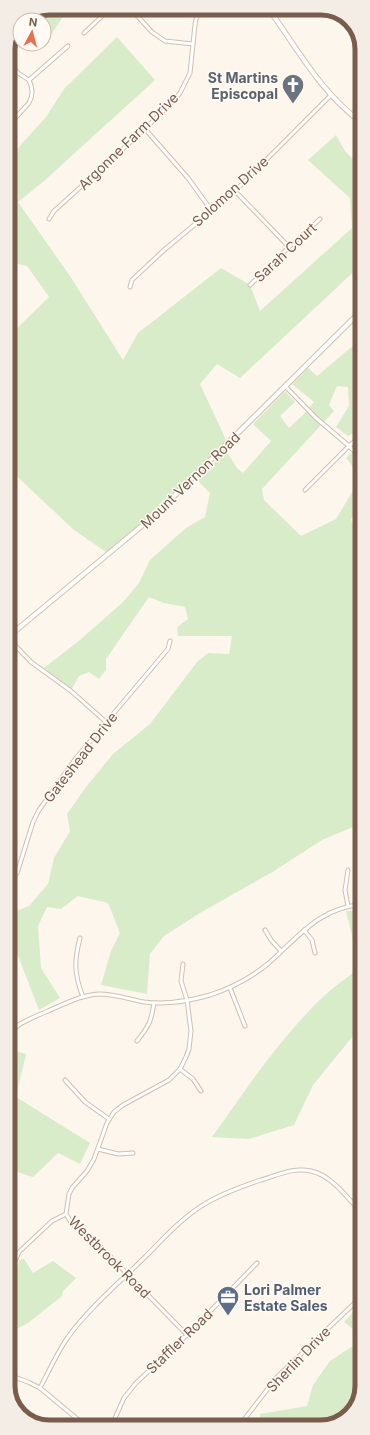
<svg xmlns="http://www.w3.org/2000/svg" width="370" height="1435" viewBox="0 0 370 1435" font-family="Inter,sans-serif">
	<rect width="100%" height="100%" fill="#fdf6ec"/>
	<!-- green -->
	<g fill="#d8ecc9">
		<path d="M49 8H69L48 39 44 40V20H20Z"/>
		<path d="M117 37 155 80 44 181 18 202 70 276 123 360 138 333 221 268 250 285 260 311 352 228 350 198 308 160 336 135 345 151 361 168V265L240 378 217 364 200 384 228 444 155 515 109 554 74 530 8 468V337L49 297 27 266 8 262V159L46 117 64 89Z"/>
		<path d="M361 339V429L348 436 336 427 349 406 348 387 337 386 329 405 334 411 262 489 264 500 301 536 336 519 354 489 358 473 346 458 361 443 362 507 351 519 355 534 362 540V827L358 825 322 840 274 871 200 913 164 936 150 954 147 994 101 985 111 951 120 933 108 903 78 896 61 909 47 907 38 926 41 968 60 998 39 1010 15 948 8 942V914L29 906 48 884 54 858 70 831 67 814 86 787 113 754 150 724 197 662 208 653 229 654 232 636H178L177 627 188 619 185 607 164 603 149 597 106 659V670L99 679 89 672 79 676 71 690 44 668 80 640 124 601 139 583 150 560 186 528 205 517 210 493 196 479 227 452 237 468 243 473 271 441 253 424 285 391 295 402 280 416 289 428 304 414 314 402 292 384 308 368 317 376Z"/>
		<path d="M346 911H362V1025L313 1085 294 1125 249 1139 212 1137C247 1088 281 1036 326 994 336 985 348 977 360 968Z"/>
		<path d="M9 1049 26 1054 16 1097 90 1143 80 1164 58 1153 33 1177 17 1172 9 1160Z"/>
		<path d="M24 1259 33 1273 53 1261 76 1278 63 1291 62 1296 28 1323 9 1333V1293L11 1292 19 1260Z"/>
		<path d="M362 1303V1336L344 1322Z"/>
		<path d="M362 1340V1386L352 1413 329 1426H261L260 1414 307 1406 313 1385 330 1361Z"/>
	</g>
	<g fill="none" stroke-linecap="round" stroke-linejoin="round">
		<!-- street casing -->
		<g stroke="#d1beb0" stroke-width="5">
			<g id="street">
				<path d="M130 8 152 32 165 41 193 44"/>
				<path d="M84 33 111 8"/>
				<path d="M8 62 18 73 29 80 68 46"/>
				<path d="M8 126 29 103C33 95 33 89 29 80"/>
				<path d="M145 129 188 178 211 210"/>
				<path d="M235 191 289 247"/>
				<path d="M49 219 54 211 145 129 171 103 180 93 190 73 195 25 196 19 201 8"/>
				<path d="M250 285 289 247 320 219"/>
				<path d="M130 287 132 280 163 251 235 191 331 95"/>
				<path d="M286 387 316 418 349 446 361 458"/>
				<path d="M305 490 349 446 361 436"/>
				<path d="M8 638 31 662 71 691 106 722"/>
				<path d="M348 870 345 890 348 906"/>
				<path d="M8 882 17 873 19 867 33 822 39 810 76 758 168 649 170 641"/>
				<path d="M265 930 271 940 281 951"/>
				<path d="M304 930 312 940 315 953"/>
				<path d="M80 938C74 961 74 974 83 997"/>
				<path d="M183 964 181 981 187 1000 191 1031 189 1049 186 1057 180 1069 169 1080 123 1105 114 1112 107 1123 94 1159 87 1171 72 1188 69 1194 66 1214 72 1224 97 1243 187 1335"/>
				<path d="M230 988 245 1026"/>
				<path d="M9 1016 16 1027"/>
				<path d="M9 1034C12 1031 16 1027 20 1024 29 1019 38 1015 48 1011 64 1004 81 995 99 994 114 994 129 999 144 1002 166 1005 189 1001 210 995 231 988 252 977 269 963 297 938 321 906 362 905"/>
				<path d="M137 1041C149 1026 151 1022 154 1003"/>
				<path d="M180 1069 193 1079 201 1091"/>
				<path d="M65 1080 85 1102 109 1119"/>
				<path d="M98 1149 118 1154 133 1153"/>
				<path d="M16 1259 19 1252 52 1221 66 1214"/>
				<path d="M9 1375 28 1382 40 1388 87 1427"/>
				<path d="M40 1388C49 1371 57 1353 68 1337 90 1307 120 1282 146 1256 163 1239 180 1220 200 1207 218 1195 240 1187 261 1180 278 1175 293 1167 311 1171 333 1176 347 1198 362 1213"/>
				<path d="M239 1426 277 1377 362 1296"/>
				<path d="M111 1427 124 1398 136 1383 187 1335 257 1263"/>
			</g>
		</g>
		<!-- secondary casing -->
		<g stroke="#d6c0b0" stroke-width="6">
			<g id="secondary">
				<path d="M268 8C297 48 321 93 361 122"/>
				<path d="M8 637 155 515 361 311"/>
			</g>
		</g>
		<!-- street -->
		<use href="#street" stroke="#fff" stroke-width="3"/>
		<!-- secondary -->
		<use href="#secondary" stroke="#fff" stroke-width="4"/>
	</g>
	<!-- icons -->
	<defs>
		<g id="church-pin" transform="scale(1.15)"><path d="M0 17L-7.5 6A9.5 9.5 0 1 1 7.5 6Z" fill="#6b7280" stroke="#fffaf3"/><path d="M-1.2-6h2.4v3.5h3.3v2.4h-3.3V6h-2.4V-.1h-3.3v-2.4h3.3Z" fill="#fff"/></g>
		<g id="office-pin" transform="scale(1.15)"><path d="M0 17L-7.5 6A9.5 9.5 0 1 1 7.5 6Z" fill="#5c6f8a" stroke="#fffaf3"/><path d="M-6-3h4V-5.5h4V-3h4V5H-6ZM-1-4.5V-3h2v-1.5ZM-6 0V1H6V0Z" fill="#fff"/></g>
	</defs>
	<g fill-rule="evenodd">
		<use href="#church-pin" x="293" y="85"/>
		<use href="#office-pin" x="228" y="1297"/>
	</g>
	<g text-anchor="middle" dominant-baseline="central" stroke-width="3" stroke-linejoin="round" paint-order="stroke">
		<!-- worship labels -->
		<g font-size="14" font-weight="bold" fill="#5b616d" stroke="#fffaf3" text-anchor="end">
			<text x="278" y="77">St Martins<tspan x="278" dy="16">Episcopal</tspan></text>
		</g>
		<!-- street labels -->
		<g font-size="14" fill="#7a5c4d" stroke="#fffaf3">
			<text transform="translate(128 141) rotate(-44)">Argonne Farm Drive</text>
			<text transform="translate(230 191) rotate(-42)">Solomon Drive</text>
			<text transform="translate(285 252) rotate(-43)">Sarah Court</text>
			<text transform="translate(190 480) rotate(-44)">Mount Vernon Road</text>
			<text transform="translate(80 757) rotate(-52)">Gateshead Drive</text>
			<text transform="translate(110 1257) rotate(45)">Westbrook Road</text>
			<text transform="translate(179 1341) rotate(-44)">Staffler Road</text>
			<text transform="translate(298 1359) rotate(-46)">Sherlin Drive</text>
		</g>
		<!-- service labels -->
		<g font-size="14" font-weight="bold" fill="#4e5e75" stroke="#fffaf3" text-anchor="start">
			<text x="244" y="1289">Lori Palmer<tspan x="244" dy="16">Estate Sales</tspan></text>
		</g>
	</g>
	<!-- crop -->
	<path d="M0 0H370V1435H0ZM49 15H321A34 34 0 0 1 355 49V1386A34 34 0 0 1 321 1420H49A34 34 0 0 1 15 1386V49A34 34 0 0 1 49 15Z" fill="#f4ede6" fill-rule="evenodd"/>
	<path fill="none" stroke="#7a5c4d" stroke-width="5" d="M49 15H321A34 34 0 0 1 355 49V1386A34 34 0 0 1 321 1420H49A34 34 0 0 1 15 1386V49A34 34 0 0 1 49 15Z"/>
	<!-- north arrow -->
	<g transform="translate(32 32) rotate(7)"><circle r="19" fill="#fffaf3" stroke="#cabbb1"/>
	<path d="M0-3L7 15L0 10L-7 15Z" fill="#e76f51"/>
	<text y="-6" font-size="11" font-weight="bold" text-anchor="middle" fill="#7a5c4d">N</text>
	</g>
</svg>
